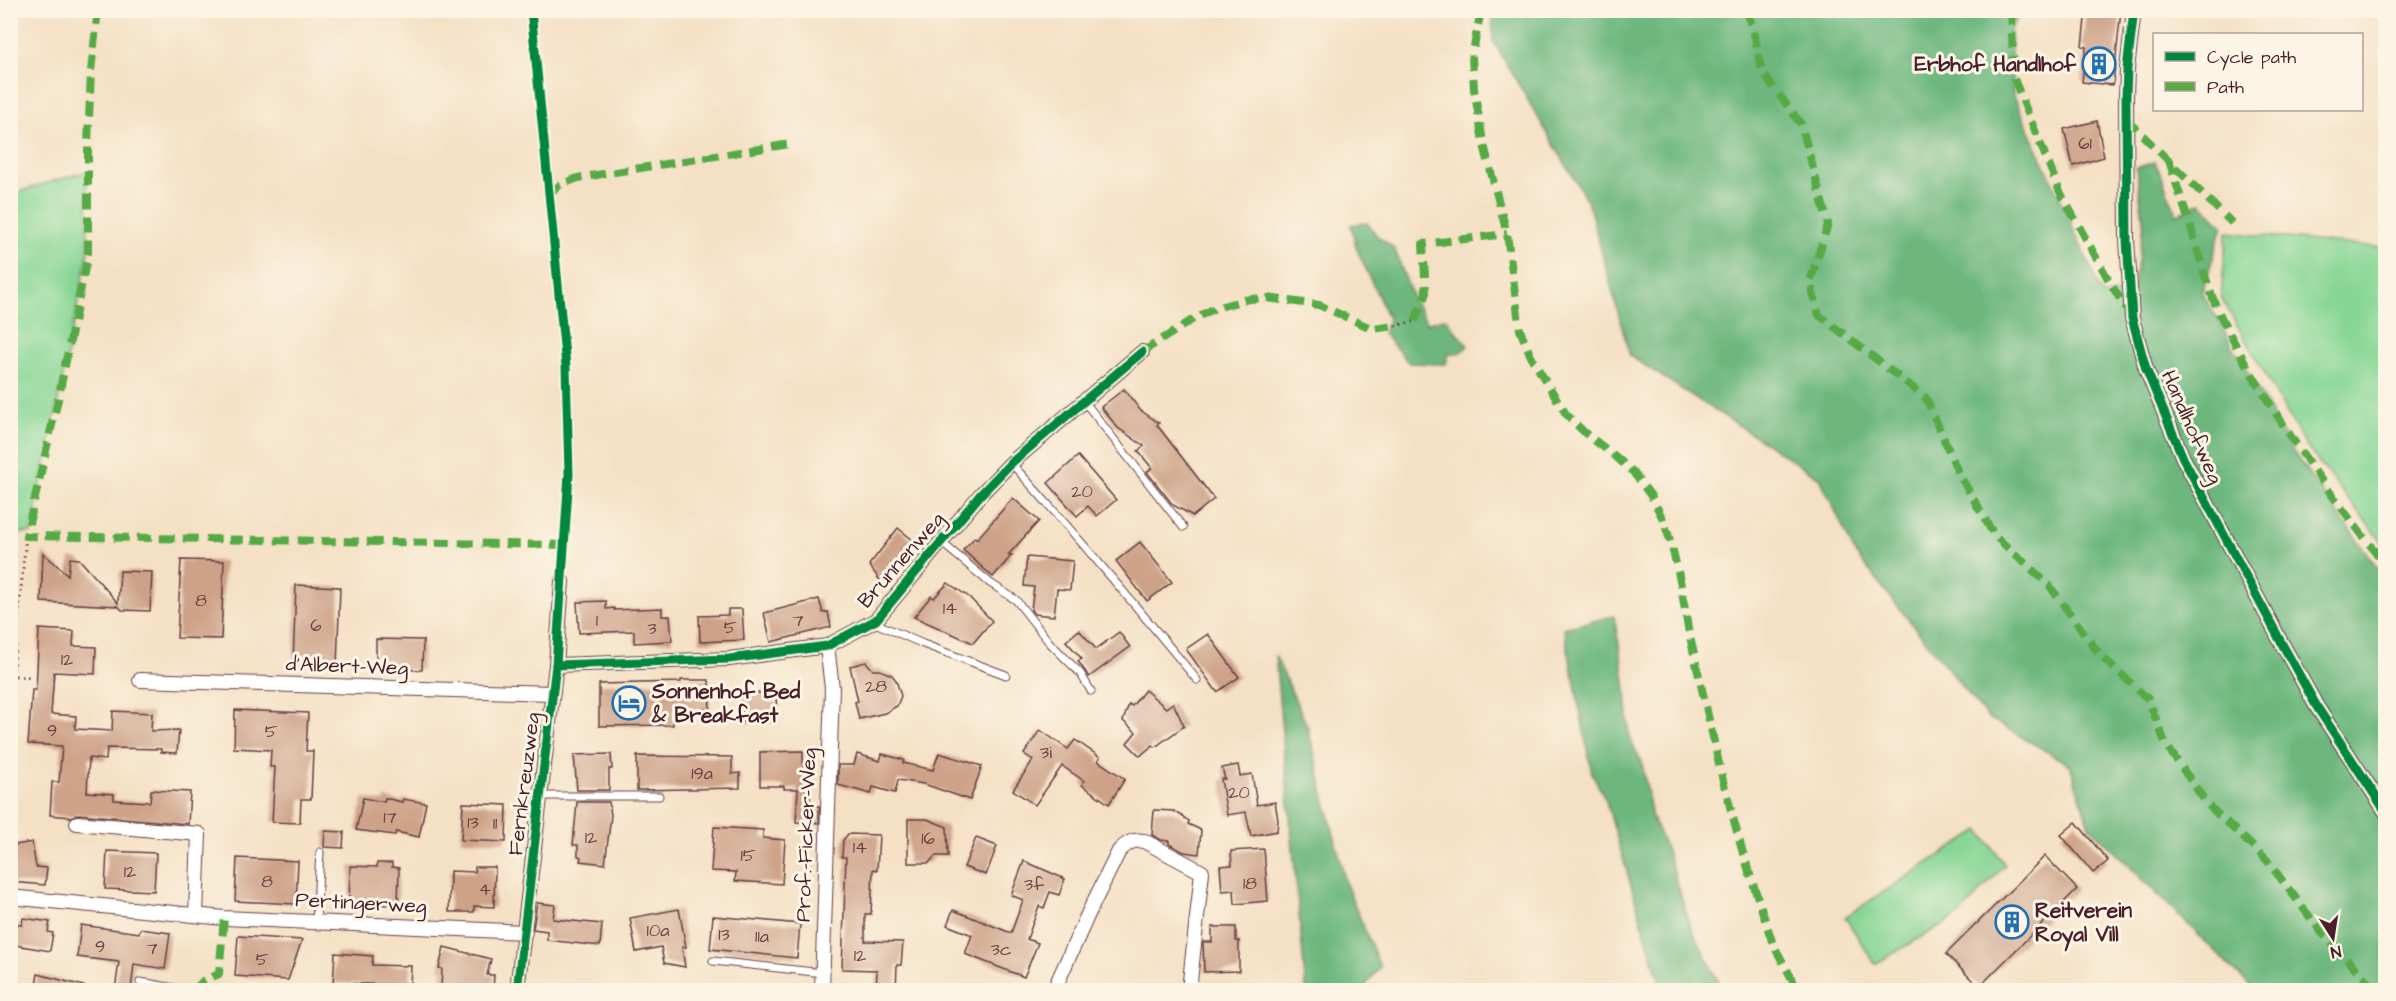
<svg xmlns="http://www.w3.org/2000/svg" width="2396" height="1001" viewBox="0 0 2396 1001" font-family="'Architects Daughter',sans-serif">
	<rect width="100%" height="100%" fill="#fcf5e5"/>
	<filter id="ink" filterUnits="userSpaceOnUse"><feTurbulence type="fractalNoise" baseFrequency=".0167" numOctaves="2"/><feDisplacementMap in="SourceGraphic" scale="12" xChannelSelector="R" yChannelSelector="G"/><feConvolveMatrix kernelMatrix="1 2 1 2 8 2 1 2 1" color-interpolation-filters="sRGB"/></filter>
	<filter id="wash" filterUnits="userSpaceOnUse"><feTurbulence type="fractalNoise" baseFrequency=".008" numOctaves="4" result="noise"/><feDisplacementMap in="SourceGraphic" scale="24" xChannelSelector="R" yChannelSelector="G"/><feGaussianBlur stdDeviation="1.35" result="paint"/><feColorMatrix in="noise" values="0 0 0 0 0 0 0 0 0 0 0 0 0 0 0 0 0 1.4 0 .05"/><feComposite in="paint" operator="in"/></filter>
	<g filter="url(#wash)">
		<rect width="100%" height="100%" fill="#f4e0c4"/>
		<!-- green -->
		<g fill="#87d695" stroke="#687a60" stroke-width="1.5">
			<path d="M87 171 88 253 31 533H11V194Z"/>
			<path d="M2227 232 2385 248V546L2306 446 2221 297Z"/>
			<path d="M1979 830 2005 865 1959 915 1875 964 1845 917Z"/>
		</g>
		<!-- forest -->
		<g fill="#6db77e" stroke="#5c6b54" stroke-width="1.5">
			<path d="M1492 11H2021L2010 30 2013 94 2103 295 2133 290 2144 224 2136 168 2155 162 2177 215 2200 202 2223 226 2202 292 2294 453 2385 578V990H2254L2089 826 2070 765 1987 717 1855 553 1820 478 1630 356 1588 202 1493 41Z"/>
			<path d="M1367 223 1378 237 1394 248 1414 301 1427 323 1445 318 1468 346 1459 353 1448 354 1446 364 1409 363 1383 333 1389 320 1356 247 1351 225Z"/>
			<path d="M1614 616 1625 680 1630 739 1642 763 1652 818 1667 851 1690 925 1723 990H1662L1606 801 1592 773 1564 628Z"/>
			<path d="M1275 655 1308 728 1346 884 1380 967 1366 985V990H1306Z"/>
		</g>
		<g id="blocks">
			<!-- building -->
			<g fill="#cda288">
				<path d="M2086 10H2121L2113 85 2082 82 2086 47 2082 46Z"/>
				<path d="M2097 121 2104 157 2073 166 2064 129Z"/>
				<path d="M1124 389 1140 410 1159 423 1157 425 1214 499 1193 516 1173 505 1147 472 1152 468 1138 451 1144 446 1118 428 1101 407Z"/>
				<path d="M1078 456 1116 500 1097 516 1088 506 1077 516 1048 483Z"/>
				<path d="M1013 498 1039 521 1008 555H1012L993 577 963 550 975 537 977 539Z"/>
				<path d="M898 528 914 541 881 582 869 565Z"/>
				<path d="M1140 542 1172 582 1147 601 1116 561Z"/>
				<path d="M43 553 68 575 70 558 79 559 118 603 120 571 152 572 150 611 122 610 118 606 41 602Z"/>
				<path d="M1027 557 1073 561 1070 590 1057 589 1054 616 1034 614 1031 610 1034 587 1024 586Z"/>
				<path d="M181 560 224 561 221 639 177 638Z"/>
				<path d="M948 583 969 597 992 621 973 643 914 617 931 596 934 598Z"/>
				<path d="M296 585 340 587 337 665 293 664Z"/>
				<path d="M819 599 823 613 828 612 831 627 771 642 764 613Z"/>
				<path d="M606 601V609L614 608V610L662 608V616H670L672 641 634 643V631L579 633 577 602Z"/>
				<path d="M728 609H742L744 640 700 642 699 616 728 615Z"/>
				<path d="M39 629 74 631 73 646 96 647 95 674 54 672 51 714 76 716 75 729 112 731 113 711 152 713 151 731 179 730 177 753 161 752V749L107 748 106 760 89 758 87 792 114 794V800L150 802 151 790 190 792 188 824 78 814 71 817 50 815 52 782H59L62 746 28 744 32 690H36Z"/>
				<path d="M1079 630 1096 649 1119 632 1130 647 1089 677 1078 661 1082 659 1066 641Z"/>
				<path d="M1208 634 1239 677 1217 692 1186 649Z"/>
				<path d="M376 639 423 640 422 670 376 669Z"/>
				<path d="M866 662 873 670H880L892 675 896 680 901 696 897 706 885 713 859 719 855 702 858 701 850 666Z"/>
				<path d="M681 680H709L710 709 673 710V725L599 726V684L681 682Z"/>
				<path d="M1145 690 1166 708 1173 703 1184 726 1155 747 1153 745 1140 756 1127 743 1136 732 1123 721 1129 704 1132 706Z"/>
				<path d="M743 693H776L777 722 743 723Z"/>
				<path d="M235 710 308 713 306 751H313L311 799H301L300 823 272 822 275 767H270L271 750 234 748Z"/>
				<path d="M1040 730 1068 749 1075 740 1100 757 1098 761 1125 779 1109 804 1082 785 1084 781 1062 766 1035 805 1013 790 1033 760 1024 754Z"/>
				<path d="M803 751V771L810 772V806H819V823L796 822 798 789H784V786H760V752Z"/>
				<path d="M939 753 982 766 970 800 924 784 898 780 895 793 873 787 871 794 838 785V765H854L857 754 880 761 882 754 904 760 903 763 933 770Z"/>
				<path d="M611 754 612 769H609V790H577L574 755Z"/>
				<path d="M637 756 732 757V774L740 773V788L637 790Z"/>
				<path d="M1238 765 1240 776 1252 774 1257 805 1275 802 1278 820 1277 831 1251 836 1246 812 1227 815 1221 779H1225L1222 768Z"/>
				<path d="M363 798 384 802 385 798 402 802 403 799 426 803 419 837 396 832 395 835 356 830Z"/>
				<path d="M577 802H609L611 815 605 864 580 861 581 857 578 856V845H573Z"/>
				<path d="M463 803 507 805 506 842 461 840Z"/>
				<path d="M1154 810 1174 811 1189 821 1188 824 1201 830 1199 854 1184 852 1169 844V841L1161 840 1152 835Z"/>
				<path d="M908 819H927L947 827 948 856H935L929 863H908Z"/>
				<path d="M2076 822 2108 861 2093 873 2061 835Z"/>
				<path d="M714 827 763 830V838L785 840 782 884 735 881 736 872 711 871Z"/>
				<path d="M325 831 344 832 343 848 324 847Z"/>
				<path d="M848 834 879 835 877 870 873 869 871 914H865V941L903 942 901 965H897L896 990H876L877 970 842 969 846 857H842L843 840Z"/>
				<path d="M976 838 997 846 986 875 964 867Z"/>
				<path d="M32 842 36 867 47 868 45 885 10 882V846Z"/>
				<path d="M1264 849 1268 901 1235 904 1234 890 1222 891 1220 866 1232 865 1231 851Z"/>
				<path d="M107 851 156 853 154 891 105 889Z"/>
				<path d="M2045 856 2077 889 1979 987 1946 954Z"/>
				<path d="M237 858 298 861 296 904 235 901Z"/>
				<path d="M1024 861 1065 879 1059 895 1050 892 1044 908 1039 906 1027 939 1038 943 1024 977 965 954 972 935 947 925 953 910 1011 933 1023 900 1011 895Z"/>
				<path d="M377 863H392V867L399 868 398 905 366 904V907H349L350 866 377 867Z"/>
				<path d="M475 867H495L494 907 474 906V912H449L450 871 475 872Z"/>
				<path d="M537 903 555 905 553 919 602 924 600 946 547 940V931L533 929Z"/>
				<path d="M679 909 686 947H682L685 967 664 963 661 947 636 952 630 918Z"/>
				<path d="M713 916 800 924 797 958 710 949Z"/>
				<path d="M23 918 50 922 48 932 53 933 50 951 10 944V922L22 925Z"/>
				<path d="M81 925 139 933 140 929 170 933 165 969 134 964 131 990H115L119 962 77 957Z"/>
				<path d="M1212 927H1236V941H1239V971L1204 972 1203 942H1212Z"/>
				<path d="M238 936 302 940 288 980 235 976Z"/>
				<path d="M444 947 491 959 487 975H494L493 990 441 988 442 969 439 968Z"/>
				<path d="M335 953 373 956 372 965 411 966 410 985 333 983Z"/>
				<path d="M38 974 84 986V990H35Z"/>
			</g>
		</g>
	</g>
	<g filter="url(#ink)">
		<use href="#blocks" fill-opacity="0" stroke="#643c42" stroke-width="1.5"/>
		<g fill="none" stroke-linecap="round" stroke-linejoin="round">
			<!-- service casing -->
			<g stroke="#643c42" stroke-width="9">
				<g id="service">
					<path d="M1083 400 1183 527"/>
					<path d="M1011 463C1075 533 1136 606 1197 680"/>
					<path d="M941 542 990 583 1016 600 1049 642 1080 673 1091 691"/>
					<path d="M873 622 923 644 1006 675"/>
					<path d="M540 796H659"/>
					<path d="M316 922 320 852"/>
					<path d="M713 961 823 973"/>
					<path d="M140 982 186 990"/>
				</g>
			</g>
			<!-- minor casing -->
			<g stroke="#643c42" stroke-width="16">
				<g id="minor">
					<path d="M2134 10 2127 69 2126 96 2127 240 2132 318 2146 369 2183 458 2281 642 2317 707 2386 812"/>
					<path d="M556 665 729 659 827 646 876 620 981 494 1011 463 1142 352"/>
					<path d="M140 680 552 693"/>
					<path d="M77 823 199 834 196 915"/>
					<path d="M10 897 224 918 525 932"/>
					<path d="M517 990 556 665 562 581"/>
					<path d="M822 990 832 688 827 646"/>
					<path d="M1054 990 1089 912 1119 851C1127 843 1133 839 1144 841L1202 872 1189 990"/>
				</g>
			</g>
			<!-- path -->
			<g stroke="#643c42" stroke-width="3" stroke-dasharray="1.5 4.5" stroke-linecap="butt">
				<path d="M1395 326 1415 321"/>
				<path d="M15 676 31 677"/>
				<path d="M10 706 26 536"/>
			</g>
			<!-- service -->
			<use href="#service" stroke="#fff" stroke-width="7"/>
			<!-- minor -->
			<use href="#minor" stroke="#fff" stroke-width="14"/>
			<!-- quiet -->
			<g stroke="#57aa44" stroke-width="8" stroke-dasharray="15 8" stroke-linecap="butt">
				<path d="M98 10 91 71 88 144V253L59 395 26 536 564 545"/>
				<path d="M1481 10 1472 57 1474 89 1483 141 1507 234 1520 330 1532 359 1566 414 1585 433 1615 456 1633 472 1651 496 1663 519 1671 543 1680 580 1688 628 1723 781 1742 850 1773 944 1798 990"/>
				<path d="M1746 10 1753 27 1762 72 1801 124 1828 224 1810 282 1819 315 1926 398 1959 474 1994 535 2049 585 2100 655 2148 699 2166 745 2208 805 2266 859 2322 933 2376 990"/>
				<path d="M2011 10 2014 79 2060 192 2112 286 2129 313"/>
				<path d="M2126 119 2232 223"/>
				<path d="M2169 160C2175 181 2182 201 2189 221 2199 253 2206 286 2221 317 2265 405 2324 488 2386 565"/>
				<path d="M549 194 560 185 578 178 790 144"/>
				<path d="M1415 321 1426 293 1423 244 1507 234"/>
				<path d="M1142 352 1192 320 1215 308 1249 299 1267 298 1319 305 1373 329 1395 326"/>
				<path d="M194 990 203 981 219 974 224 918"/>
			</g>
			<!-- cycleway casing -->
			<g stroke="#fcf5e5" stroke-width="13">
				<g id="cycleway">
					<path d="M2134 10 2127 69 2126 96 2127 240 2132 318 2146 369 2183 458 2281 642 2317 707 2386 812"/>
					<path d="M556 665 729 659 827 646 876 620 981 494 1011 463 1142 352"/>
					<path d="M517 990 556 665 569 474 566 366 531 10"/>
				</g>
			</g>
			<!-- cycleway -->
			<use href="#cycleway" stroke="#00873e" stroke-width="9"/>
		</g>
	</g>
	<!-- icons -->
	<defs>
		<g id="building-ring" transform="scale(1.725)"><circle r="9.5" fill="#fcf5e5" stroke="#1f6fb2" stroke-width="1.5"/><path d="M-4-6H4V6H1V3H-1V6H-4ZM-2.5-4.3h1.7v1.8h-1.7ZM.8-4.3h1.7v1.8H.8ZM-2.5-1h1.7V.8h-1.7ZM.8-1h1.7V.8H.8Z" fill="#1f6fb2"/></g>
		<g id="hotel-ring" transform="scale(1.725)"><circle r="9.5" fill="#fcf5e5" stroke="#1f6fb2" stroke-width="1.5"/><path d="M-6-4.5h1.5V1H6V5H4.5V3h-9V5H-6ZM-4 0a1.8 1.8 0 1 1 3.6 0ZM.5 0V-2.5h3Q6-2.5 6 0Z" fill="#1f6fb2"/></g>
	</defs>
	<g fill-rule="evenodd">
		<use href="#building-ring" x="2099" y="64"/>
		<use href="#hotel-ring" x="629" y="703"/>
		<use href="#building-ring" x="2012" y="922"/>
	</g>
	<g text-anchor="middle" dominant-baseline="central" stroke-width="6" stroke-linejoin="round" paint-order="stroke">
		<!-- number labels -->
		<g font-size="18" fill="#6b4042">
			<text x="2085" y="143">61</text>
			<text x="1082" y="491">20</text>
			<text x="201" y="600">8</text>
			<text x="950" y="608">14</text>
			<text x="597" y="620">1</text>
			<text x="798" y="620">7</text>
			<text x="316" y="625">6</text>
			<text x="730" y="627">5</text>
			<text x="652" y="628">3</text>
			<text x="67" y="659">12</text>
			<text x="876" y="686">28</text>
			<text x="52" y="730">9</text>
			<text x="271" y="731">5</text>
			<text x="1046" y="752">3i</text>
			<text x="702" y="773">19a</text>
			<text x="1239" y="792">20</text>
			<text x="390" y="817">17</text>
			<text x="473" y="822">13</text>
			<text x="495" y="823">11</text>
			<text x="591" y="837">12</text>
			<text x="928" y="838">16</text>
			<text x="860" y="847">14</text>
			<text x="748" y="855">15</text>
			<text x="130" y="871">12</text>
			<text x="267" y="881">8</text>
			<text x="1250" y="883">18</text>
			<text x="1034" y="884">3f</text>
			<text x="485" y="889">4</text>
			<text x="658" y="930">10a</text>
			<text x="724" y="934">13</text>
			<text x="762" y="936">11a</text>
			<text x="100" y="946">9</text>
			<text x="152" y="948">7</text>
			<text x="1001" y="949">3c</text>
			<text x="860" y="955">12</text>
			<text x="262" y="959">5</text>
		</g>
		<!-- poi labels -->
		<g font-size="21" font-weight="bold" fill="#4a1f2b" stroke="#fcf5e5" text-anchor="start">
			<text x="2076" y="64" text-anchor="end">Erbhof Handlhof</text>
			<text x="652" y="691">Sonnenhof Bed<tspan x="652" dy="24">&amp; Breakfast</tspan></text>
			<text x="2035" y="910">Reitverein<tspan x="2035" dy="24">Royal Vill</tspan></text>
		</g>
		<!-- street labels -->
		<g font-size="21" fill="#4a1f2b" stroke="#fcf5e5">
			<text transform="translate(2192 427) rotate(66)">Handlhofweg</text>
			<text transform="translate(901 560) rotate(-49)">Brunnenweg</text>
			<text transform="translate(347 666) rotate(2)">d'Albert-Weg</text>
			<text transform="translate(524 784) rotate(-83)">Fernkreuzweg</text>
			<text transform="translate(806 835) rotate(-88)">Prof.-Ficker-Weg</text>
			<text transform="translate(361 903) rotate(3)">Pertingerweg</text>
		</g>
	</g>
	<!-- margin -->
	<rect width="2396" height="1001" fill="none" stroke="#fcf5e5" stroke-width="36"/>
	<!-- legend -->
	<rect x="2153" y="33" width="210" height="78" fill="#fcf5e5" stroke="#b59f9b" stroke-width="1.5"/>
	<rect x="2165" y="52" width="30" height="9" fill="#00873e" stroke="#b59f9b" stroke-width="1.5"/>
	<text x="2207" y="63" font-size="18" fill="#4a1f2b">Cycle path</text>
	<rect x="2165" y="82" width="30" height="9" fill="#57aa44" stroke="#b59f9b" stroke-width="1.5"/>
	<text x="2207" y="93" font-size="18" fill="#4a1f2b">Path</text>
	<!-- north arrow -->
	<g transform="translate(2333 938) rotate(168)" stroke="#fcf5e5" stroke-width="4.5" paint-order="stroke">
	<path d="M0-4.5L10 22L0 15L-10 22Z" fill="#4a1f2b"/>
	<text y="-9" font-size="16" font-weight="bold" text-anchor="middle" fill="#4a1f2b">N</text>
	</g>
</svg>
